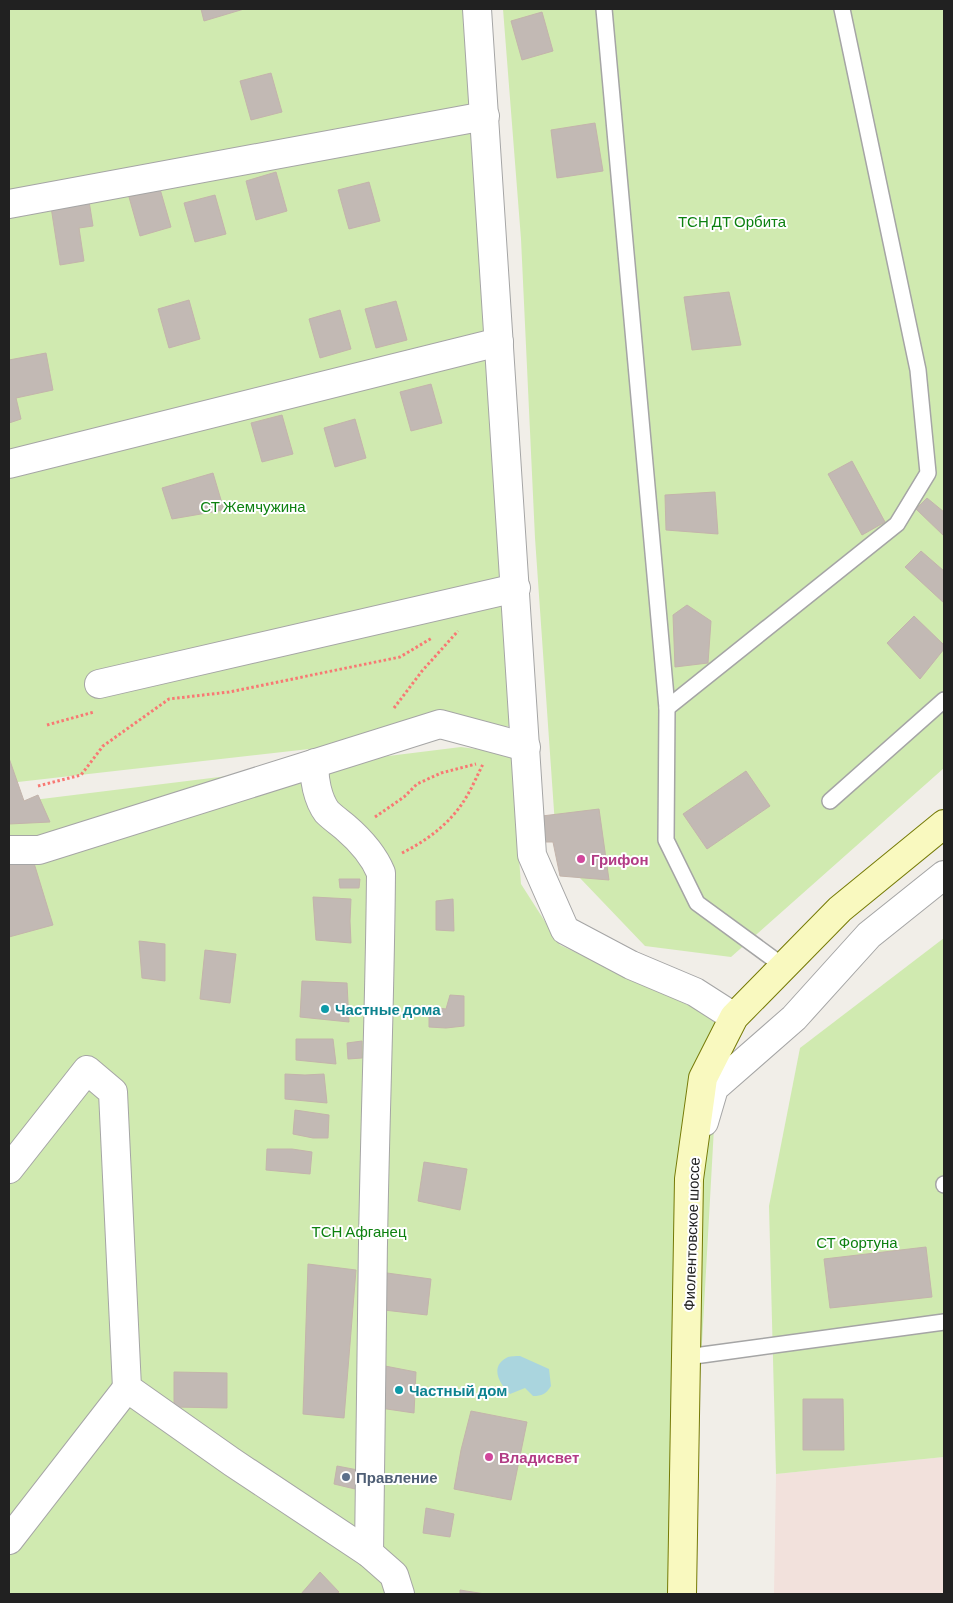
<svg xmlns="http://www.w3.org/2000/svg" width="953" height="1603" viewBox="0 0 953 1603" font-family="Barlow,sans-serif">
	<rect width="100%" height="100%" fill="#f1eee8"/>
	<!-- military -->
	<path fill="#f2e1dc" d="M944 1457V1594H774L776 1474Z"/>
	<!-- grass -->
	<g fill="#d0eab0">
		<path d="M9 9H465L512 726 9 783Z"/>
		<path d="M503 9H944V768L731 957 645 946 557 854 535 538 521 239Z"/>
		<path d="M461 747 511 754 521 884 560 945 720 1020 688 1594H9V803Z"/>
		<path d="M944 938V1457L776 1474 769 1206 800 1048Z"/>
	</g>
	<!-- water -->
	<path fill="#aad5de" d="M520 1356 549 1369 551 1386C546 1394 542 1396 533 1396L525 1388 510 1394C499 1384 489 1366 508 1357 511 1356 516 1356 520 1356Z"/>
	<!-- building -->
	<g fill="#c2b9b4" stroke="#c3b4ab">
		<path d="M201 9H244L204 21Z"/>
		<path d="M542 12 553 51 522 60 511 21Z"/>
		<path d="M271 73 282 112 251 120 240 81Z"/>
		<path d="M595 123 603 171 557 178 551 130Z"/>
		<path d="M276 172 287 211 256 220 246 181Z"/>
		<path d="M369 182 380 221 349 229 338 190Z"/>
		<path d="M160 189 171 227 140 236 129 197Z"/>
		<path d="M215 195 226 234 195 242 184 203Z"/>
		<path d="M89 201 93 226 79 228 84 261 60 265 51 207Z"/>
		<path d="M729 292 741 345 692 350 684 297Z"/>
		<path d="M189 300 200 339 169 348 158 309Z"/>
		<path d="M396 301 407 340 376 348 365 309Z"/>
		<path d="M340 310 351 349 320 358 309 319Z"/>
		<path d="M46 353 53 390 16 398 21 419 9 423V360Z"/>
		<path d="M431 384 442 423 411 431 400 392Z"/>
		<path d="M282 415 293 454 262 462 251 423Z"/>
		<path d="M355 419 366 458 335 467 324 428Z"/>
		<path d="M852 461 885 522 862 535 828 474Z"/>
		<path d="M213 473 224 510 172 519 162 488Z"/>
		<path d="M715 492 718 534 666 530 665 495Z"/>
		<path d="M927 498 944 512V536L916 509Z"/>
		<path d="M921 551 944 571V603L905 567Z"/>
		<path d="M687 605 711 621 708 663 675 667 673 615Z"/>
		<path d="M914 616 944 645V649L920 679 887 643Z"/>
		<path d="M9 758 24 801 38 795 50 822 9 824Z"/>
		<path d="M746 771 770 806 707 849 683 814Z"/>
		<path d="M599 809 609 880 560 876 553 842H544L542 816Z"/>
		<path d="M30 850 53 925 9 937V857Z"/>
		<path d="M339 879H360L359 888H340Z"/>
		<path d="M313 897 351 899 350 921 351 943 316 940Z"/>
		<path d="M453 899 454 931 436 930V901Z"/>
		<path d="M139 941 165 944V981L142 978Z"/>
		<path d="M205 950 236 954 230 1003 200 999Z"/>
		<path d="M302 981 347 983 349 1022 300 1017Z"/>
		<path d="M450 995 464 996V1026L446 1028 429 1027V1007L446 1009Z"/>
		<path d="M296 1039H333L336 1064 296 1060Z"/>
		<path d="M362 1041V1058L348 1059 347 1043Z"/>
		<path d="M285 1074 305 1075 324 1074 327 1103 285 1099Z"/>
		<path d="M295 1110 329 1115 328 1138H313L293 1134Z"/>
		<path d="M267 1149H292L312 1152 310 1174 266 1170Z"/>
		<path d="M424 1162 467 1169 460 1210 418 1201Z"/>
		<path d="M926 1247 932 1297 830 1308 824 1259Z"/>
		<path d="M308 1264 356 1270 344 1418 303 1414Z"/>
		<path d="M387 1273 431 1279 427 1315 384 1310Z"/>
		<path d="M385 1366 416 1372 414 1413 380 1408Z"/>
		<path d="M174 1372 227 1373V1408L174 1407Z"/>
		<path d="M803 1399H843L844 1450H803Z"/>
		<path d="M471 1411 527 1422 511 1500 454 1489 461 1450Z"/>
		<path d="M337 1466 358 1470 355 1489 334 1484Z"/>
		<path d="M426 1508 454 1514 450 1537 423 1533Z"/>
		<path d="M320 1572 339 1592 336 1594H301Z"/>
		<path d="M460 1590 485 1594H460Z"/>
	</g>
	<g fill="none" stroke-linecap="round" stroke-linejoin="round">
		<!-- lane casing -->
		<g stroke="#a5a5a5" stroke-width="18">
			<g id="lane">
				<path d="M604 9 667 708 666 840 697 903 779 963"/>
				<path d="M667 708 897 524 928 473 918 370 842 9"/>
				<path d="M830 801 944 700"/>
				<path d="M944 1184V1185"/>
				<path d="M687 1357 944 1322"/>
			</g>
		</g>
		<!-- street casing -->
		<g stroke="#a5a5a5" stroke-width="30">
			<g id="street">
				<path d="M477 9 532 855 565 930 631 965 695 992 734 1017"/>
				<path d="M9 204 485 116"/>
				<path d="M9 464 499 342"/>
				<path d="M99 684 516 588"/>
				<path d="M315 763C313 778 318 800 327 812 332 817 339 822 345 827 359 839 374 856 381 873 380 996 375 1120 373 1243 371 1346 370 1449 369 1553"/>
				<path d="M9 850H39L440 724 526 747"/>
				<path d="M704 1122 714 1088 794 1018 869 935 944 875"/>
				<path d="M9 1169 87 1070 113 1092 127 1388 232 1462 369 1553 394 1575 400 1594"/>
				<path d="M9 1540 127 1388"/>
			</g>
		</g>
		<!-- secondary casing -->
		<g stroke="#757a06" stroke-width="30">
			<path id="secondary" d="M682 1594 689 1179 703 1078 734 1017 840 909 944 824"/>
		</g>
		<!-- path -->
		<g stroke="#f87873" stroke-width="3" stroke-dasharray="2.5 2.5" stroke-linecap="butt">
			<path d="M394 708 422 671 458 631"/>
			<path d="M47 725 94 712"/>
			<path d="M38 786 81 775 103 746 169 699 229 692 400 657 432 638"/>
			<path d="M375 817 404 797 417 784 441 773 476 764"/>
			<path d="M402 853C424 842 444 828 459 808 469 795 476 778 483 764"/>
		</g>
		<!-- lane -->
		<use href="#lane" stroke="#fff" stroke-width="15"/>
		<!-- street -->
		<use href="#street" stroke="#fff" stroke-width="28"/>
		<!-- secondary -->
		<use href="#secondary" stroke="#f9f9bf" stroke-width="28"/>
	</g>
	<!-- markers -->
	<g fill="#d1479c" stroke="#fff" stroke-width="2">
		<circle cx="581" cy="859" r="5"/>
		<circle cx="489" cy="1457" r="5"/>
	</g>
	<g fill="#0f9aa8" stroke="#fff" stroke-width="2">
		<circle cx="325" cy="1009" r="5"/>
		<circle cx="399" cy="1390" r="5"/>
	</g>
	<circle fill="#5c6f8a" stroke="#fff" stroke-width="2" cx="346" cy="1477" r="5"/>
	<g text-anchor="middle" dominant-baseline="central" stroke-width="4" stroke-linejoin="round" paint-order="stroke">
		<!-- park labels -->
		<g font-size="15" fill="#0d8110" stroke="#fff">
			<text x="732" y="221">ТСН ДТ Орбита</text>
			<text x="253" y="506">СТ Жемчужина</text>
			<text x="359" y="1231">ТСН Афганец</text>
			<text x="857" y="1242">СТ Фортуна</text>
		</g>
		<!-- hotel labels -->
		<g font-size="15" font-weight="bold" fill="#b23c85" stroke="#fff" text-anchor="start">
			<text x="591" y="859">Грифон</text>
			<text x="499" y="1457">Владисвет</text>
		</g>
		<!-- culture labels -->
		<g font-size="15" font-weight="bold" fill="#0d838f" stroke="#fff" text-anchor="start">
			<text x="335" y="1009">Частные дома</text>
			<text x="409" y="1390">Частный дом</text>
		</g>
		<!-- street labels -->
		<g font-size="15" fill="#212121" stroke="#fff">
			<text transform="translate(691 1234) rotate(-88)">Фиолентовское шоссе</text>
		</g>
		<!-- service labels -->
		<g font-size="15" font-weight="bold" fill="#4e5e75" stroke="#fff" text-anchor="start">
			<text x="356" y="1477">Правление</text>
		</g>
	</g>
	<!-- border -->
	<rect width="953" height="1603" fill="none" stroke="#212121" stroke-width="20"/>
</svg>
